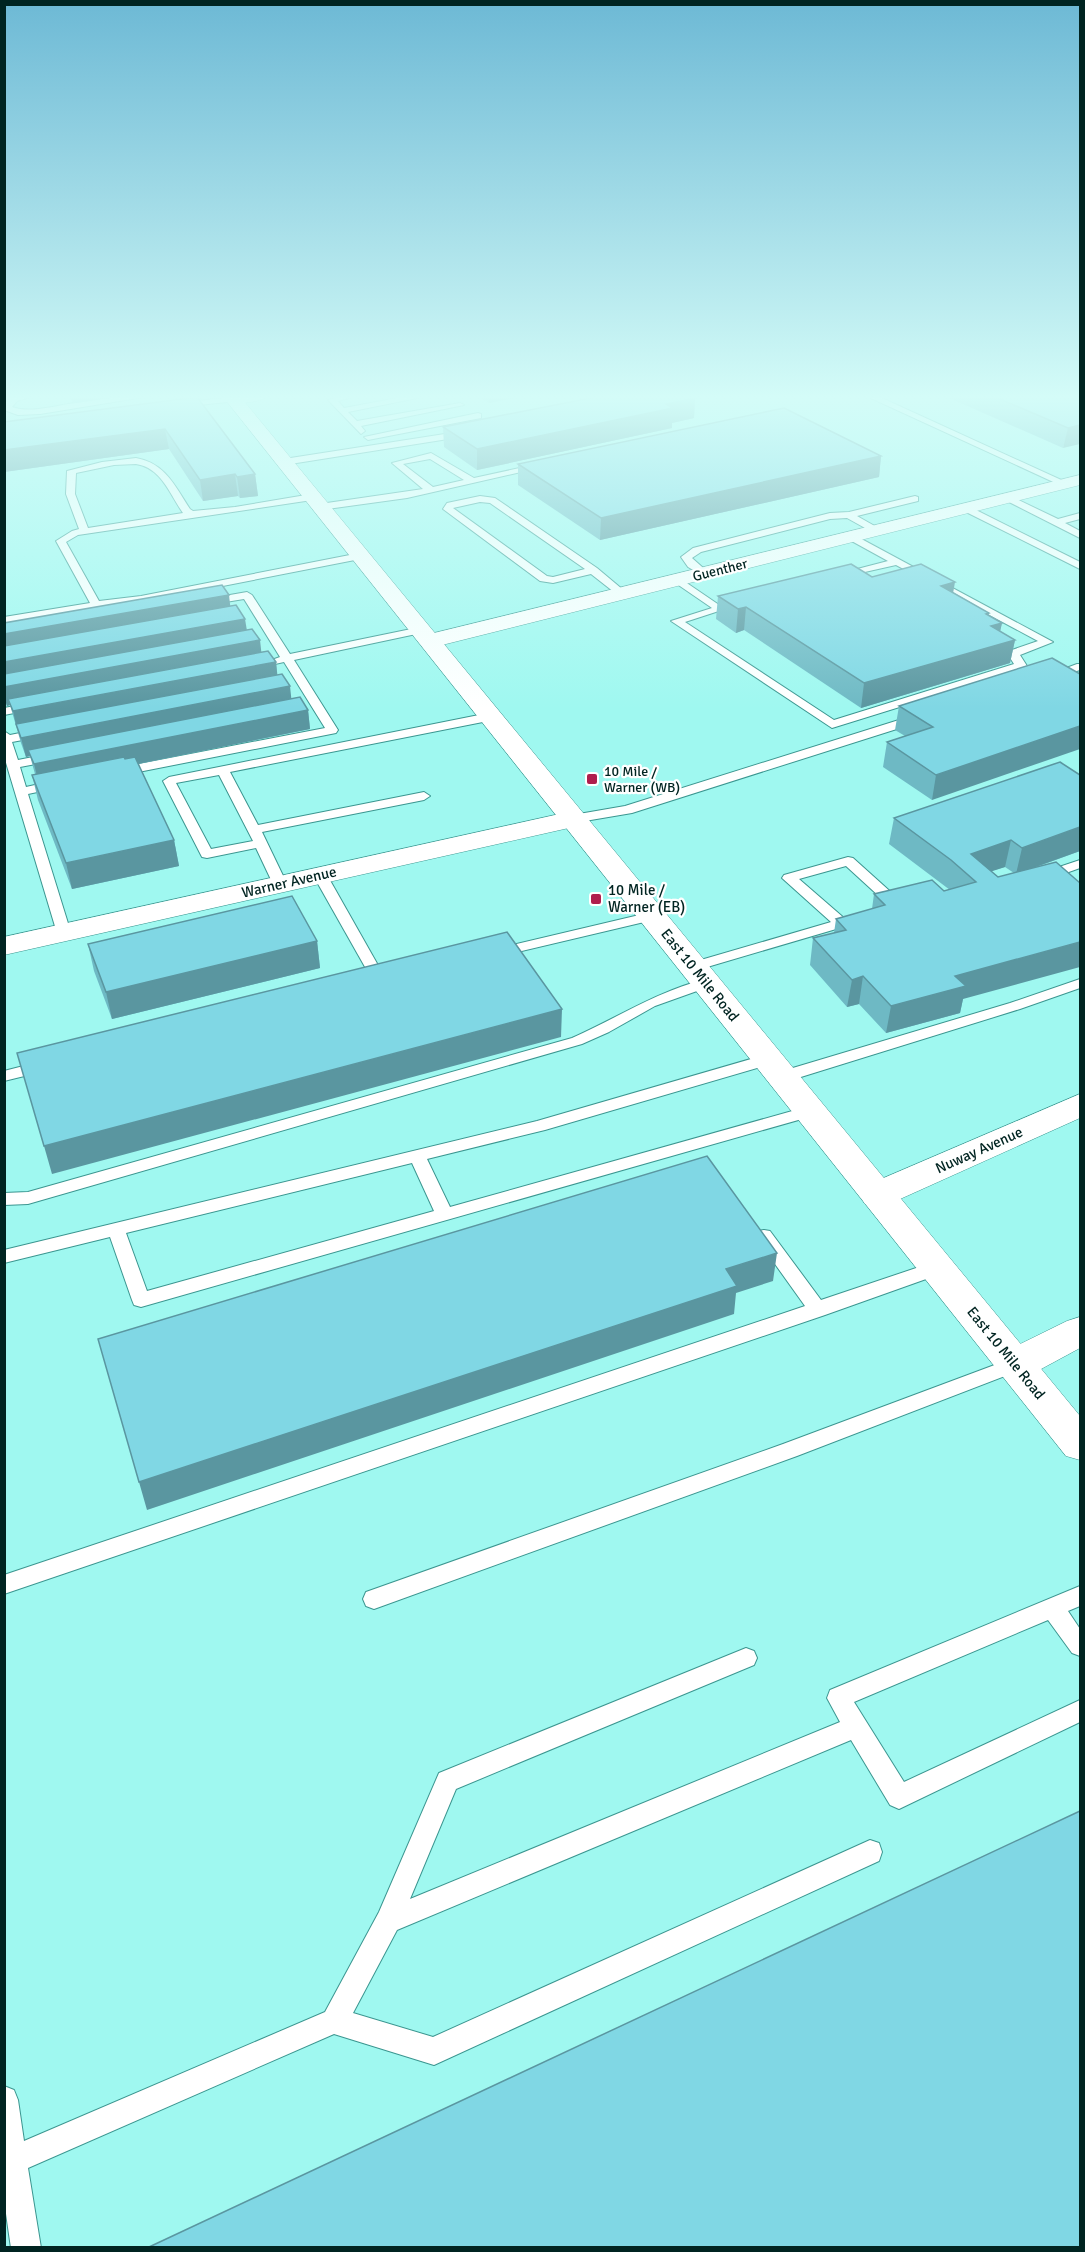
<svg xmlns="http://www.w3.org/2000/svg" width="1085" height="2252" viewBox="0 0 1085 2252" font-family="Signika,sans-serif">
	<rect width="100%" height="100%" fill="#9ff8f0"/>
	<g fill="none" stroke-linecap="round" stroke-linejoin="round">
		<!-- service casing -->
		<g stroke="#3b9690" stroke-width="2">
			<g id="service">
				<path d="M25 394H40L17 401 12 407C29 413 51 407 68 404 99 400 130 394 162 394L40 414 18 415 4 410C4 398 15 396 25 394Z"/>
				<path d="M348 394H364L338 401 344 408 419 394H437L348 412 357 421 460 403 464 405 361 426 365 431 361 434 328 400Z"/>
				<path d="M862 394H873L1070 484 1062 486Z"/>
				<path d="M233 397 237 399 236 401 180 407 176 405 180 403Z"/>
				<path d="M478 413 481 414V418L368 440 364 437Z"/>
				<path d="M464 431 468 434 467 436 284 465 280 462 284 459Z"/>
				<path d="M431 453 474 478 538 464 543 467 407 498 320 510 315 507 320 504 423 489 392 463ZM430 459 464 480 433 487 403 464Z"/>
				<path d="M136 458C165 463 175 486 190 509L193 511 235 507 312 494 317 497 312 500 78 535 66 542 99 601 141 596 360 553 365 556 360 559 141 602 4 623V617L90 603 56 541 72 531 79 529 66 494 67 471 102 462ZM136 464C162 468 170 495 183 513L88 528 75 494 76 473 114 465Z"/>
				<path d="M1008 495 1058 519 1080 513V519L1065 523 1080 531V538L1005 500V496Z"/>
				<path d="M480 496 495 498 597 568 628 594 619 596 591 574 553 583 540 581 443 509 447 503ZM480 502 490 503 585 569 553 577 547 576 453 508Z"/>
				<path d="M915 496 918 497V501L857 516 880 529V533H874L847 518 830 519 701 552 692 558 710 574 705 577 688 567 681 557 693 548 830 513 849 512Z"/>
				<path d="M964 507H970L1080 562V569L964 511Z"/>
				<path d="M848 535H854L1053 642 1020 655 1027 666 1025 668 832 728 671 621 712 608 674 582V578L678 577 725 609 685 622 834 720 1014 664 1007 653 1009 651 1038 641 896 565 838 578V574L888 561 848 539Z"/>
				<path d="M247 592 252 595 290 654 421 627 426 630 421 633 294 660 338 730 336 733 118 776 114 775 112 772 118 768 325 728 284 662 275 664 269 661 280 657 244 599 207 605 202 602 207 599Z"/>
				<path d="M1077 664H1080V670L1051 679 1045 676Z"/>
				<path d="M31 703 35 705V709L4 715V708Z"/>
				<path d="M489 713 493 714V720L230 772 258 825 424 792 430 796 424 800 262 832 287 884 280 888 273 884 256 848 207 858 202 857 163 781 169 777ZM219 775 253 841 211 849 176 783Z"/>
				<path d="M918 714 924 718 922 721 632 813 573 823 566 819 573 815 625 806Z"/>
				<path d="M40 729 46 733 44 736 12 742 18 760 53 753 59 757 57 760 20 767 26 787 57 780 63 784 61 787 28 794 71 933 64 937 57 933 4 756V731L10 735Z"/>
				<path d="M848 857 853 858 903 903 905 906 903 909H893L846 866 799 879 844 918 855 915 860 916 862 919 860 922 697 970H687L685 967 687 964 831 922 782 878 784 875Z"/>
				<path d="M1080 860V868L1052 878 1045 874 1047 871Z"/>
				<path d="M320 871 327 875 379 967 377 970H367L365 967 313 875Z"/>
				<path d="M652 912 659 916 657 919 496 957 489 953 491 950Z"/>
				<path d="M706 979 711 980 713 983 711 986 655 1006 609 1032 582 1044 28 1204 4 1205V1193L28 1192 572 1038C617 1018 658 991 706 979Z"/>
				<path d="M1080 979V988L1020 1009 788 1081 782 1082 774 1077 776 1073 1010 1003Z"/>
				<path d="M768 1054 774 1055 776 1059 774 1063 545 1130 427 1159 450 1207 810 1106 816 1107 818 1111 816 1115 141 1307 134 1305 132 1300 110 1237 4 1263V1250L537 1121ZM412 1163 434 1211 147 1291 126 1233Z"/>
				<path d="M43 1061 51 1066 49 1070 4 1081V1071Z"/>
				<path d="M764 1230 770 1231 821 1300 937 1261 943 1263 946 1268 943 1273 825 1315 4 1594V1575L805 1306 755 1236 758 1231Z"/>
				<path d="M1016 1357 1023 1359 1026 1364 1023 1369 797 1456 374 1609 366 1606 363 1599 366 1592 783 1444Z"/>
				<path d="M1080 1586V1606L1068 1611 1080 1629V1656L1072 1653 1048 1620 854 1702 904 1782 1080 1700V1722L899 1809 890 1805 851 1740 397 1930 353 2013 433 2037 870 1840 879 1843 882 1852 879 1861 434 2065 334 2034 28 2168 41 2248H11L4 2200V2086L14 2090 18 2100 24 2141 325 2012 379 1912 439 1773 746 1648 754 1651 757 1658 754 1665 456 1789 410 1899 840 1722 827 1698 830 1690Z"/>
			</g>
		</g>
		<!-- minor casing -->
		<g stroke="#3b9690" stroke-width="1">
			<g id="minor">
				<path d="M233 394H271C264 402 238 405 227 402L225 399Z"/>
				<path d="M1080 475V485L430 648 422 646 419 641 422 636Z"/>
				<path d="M1080 1094V1118L889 1204 877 1207 865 1204 860 1195 865 1186Z"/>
				<path d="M1080 1317V1348L1030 1375 1016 1379 1002 1375 997 1364 1002 1353 1067 1321Z"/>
			</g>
		</g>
		<!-- tertiary casing -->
		<g stroke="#3b9690" stroke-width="1">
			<path id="tertiary" d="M573 811 582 813 586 819 582 825 4 955V937Z"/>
		</g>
		<!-- secondary casing -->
		<g stroke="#3b9690" stroke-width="1">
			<path id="secondary" d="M221 394H238L1080 1416V1460L1066 1456Z"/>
		</g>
		<!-- service -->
		<use href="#service" fill="#fff" fill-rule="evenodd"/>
		<!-- minor -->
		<use href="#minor" fill="#fff" fill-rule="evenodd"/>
		<!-- tertiary -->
		<use href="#tertiary" fill="#fff" fill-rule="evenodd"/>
		<!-- secondary -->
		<use href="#secondary" fill="#fff" fill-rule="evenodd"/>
	</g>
	<!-- wall -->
	<g fill="#6eb9c4" fill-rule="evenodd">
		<path d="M67 394H136L73 403Z"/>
		<path d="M469 394H534L489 403 479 397 474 398Z"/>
		<path d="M940 394H1080L1063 448Z"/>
		<path d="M197 397 255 474 258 496 240 498 238 496 203 501 169 449 4 472Z"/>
		<path d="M695 398 694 418 672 423V428L477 470 444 447 443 427Z"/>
		<path d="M881 456 879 477 600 540 518 485V464Z"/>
		<path d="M872 577 953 592 989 613V616L1002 623 1000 631 1015 640 1010 663 861 708 744 630 736 633 716 619 718 596Z"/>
		<path d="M230 606 261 652 276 662 277 675 291 699 308 710 310 729 138 764 174 840 179 866 72 889 38 800 32 775 35 774 30 756 26 757 21 743 10 705 7 706 4 699V623Z"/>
		<path d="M1052 658 932 800 883 767 887 742 905 736 895 730 899 706Z"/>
		<path d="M894 818 1080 851 1031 869 963 999 960 1013 886 1033 859 1004 847 1007 810 965 813 938 834 933 836 919 872 909 874 894 944 891 950 890 889 844ZM1005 867 1014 873 998 877 991 871Z"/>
		<path d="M317 941 320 968 112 1019 94 971 88 944Z"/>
	</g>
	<!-- shaded-wall -->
	<g fill="#5a96a0">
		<path d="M71 394H136L73 403Z"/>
		<path d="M474 394H479V397L474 398Z"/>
		<path d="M488 394H534L489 403Z"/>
		<path d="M695 398 694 418 672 423V428L477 470V449L666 404Z"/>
		<path d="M1080 425V444L1063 448 1068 428Z"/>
		<path d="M165 429 169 449 4 472V450Z"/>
		<path d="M881 456 879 477 600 540 601 518Z"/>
		<path d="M235 474 238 496 203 501 200 480Z"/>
		<path d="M255 474 258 496 240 498 237 477Z"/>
		<path d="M955 582 951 605 941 586Z"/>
		<path d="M229 595 231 613 4 653V634Z"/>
		<path d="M746 607 744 630 736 633 738 609Z"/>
		<path d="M245 619 248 637 4 681V662Z"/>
		<path d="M1002 623 997 645 1015 640 1010 663 861 708 864 683 991 626Z"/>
		<path d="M260 640 262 658 8 699 10 705 7 706 4 696V687Z"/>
		<path d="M276 662 278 681 16 725 13 711Z"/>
		<path d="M290 686 292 705 28 750 30 756 26 757 21 738Z"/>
		<path d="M308 710 310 729 39 784 34 764Z"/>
		<path d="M1080 726V749L932 800 936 775Z"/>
		<path d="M1080 827V851L1016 874 1022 848Z"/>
		<path d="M174 840 179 866 72 889 66 863Z"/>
		<path d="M1011 840 1005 867 971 878V854Z"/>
		<path d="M317 941 320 968 112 1019 106 992Z"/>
		<path d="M1080 942V967L963 999 960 1013 886 1033 891 1006 955 976Z"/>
		<path d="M863 976 859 1004 847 1007 852 980Z"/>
		<path d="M562 1009 561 1037 52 1174 44 1146Z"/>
		<path d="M777 1253 773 1281 736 1293 734 1314 147 1510 139 1482 726 1269Z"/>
	</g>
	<!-- building -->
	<g fill="#80d7e4" stroke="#5a96a0" stroke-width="1.5">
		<path d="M611 394H687L695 398 666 404 673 408 477 449 443 427Z"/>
		<path d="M988 394H1080V425L1068 428Z"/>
		<path d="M197 397 255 474 237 477 235 474 200 480 165 429 4 450V422Z"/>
		<path d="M784 408 881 456 601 518 518 464Z"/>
		<path d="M851 564 872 577 921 564 955 582 941 586 989 613 986 614 1002 623 991 626 1015 640 864 683 746 607 738 609 718 596Z"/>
		<path d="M222 585 229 595 4 634V623Z"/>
		<path d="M236 605 245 619 4 662V646Z"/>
		<path d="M252 629 260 640 4 687V674Z"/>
		<path d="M268 651 276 662 13 711 8 699Z"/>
		<path d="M1052 658 1080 674V726L936 775 887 742 933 727 899 706Z"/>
		<path d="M282 674 290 686 21 738 16 724Z"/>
		<path d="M300 697 308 710 34 764 28 750Z"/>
		<path d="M124 757 125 759 135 757 174 840 66 863 32 775Z"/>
		<path d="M1060 762 1080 775V827L1022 848 1011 840 971 854 998 877 1056 862 1080 883V942L955 976 966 986 891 1006 863 976 852 980 813 938 846 930 836 919 885 905 874 894 932 880 944 891 976 882 951 860 894 818Z"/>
		<path d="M292 896 317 941 106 992 88 944Z"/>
		<path d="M507 932 562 1009 44 1146 17 1053Z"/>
		<path d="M707 1156 777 1253 726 1269 737 1286 139 1482 98 1339Z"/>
		<path d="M1080 1811V2247H149Z"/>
	</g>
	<!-- sky -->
	<linearGradient id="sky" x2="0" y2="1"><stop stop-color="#6db9d5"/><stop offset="0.56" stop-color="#d4fcf8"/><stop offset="1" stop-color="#d4fcf8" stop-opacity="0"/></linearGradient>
	<rect width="1085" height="709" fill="url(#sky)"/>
	<!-- markers -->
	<g fill="#af1e4d" stroke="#fff" stroke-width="2">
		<rect x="586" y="773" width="12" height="12" rx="3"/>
		<rect x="590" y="893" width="12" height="12" rx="3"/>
	</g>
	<g text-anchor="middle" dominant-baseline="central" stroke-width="4.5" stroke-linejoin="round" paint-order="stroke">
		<!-- far-street labels -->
		<g font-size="14" fill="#002421" stroke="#fff">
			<text transform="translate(720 570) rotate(-14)">Guenther</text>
		</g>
		<!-- far-poi labels -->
		<g font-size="14" fill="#002421" stroke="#fff" text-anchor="start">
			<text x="604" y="771">10 Mile /<tspan x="604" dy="16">Warner (WB)</tspan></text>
		</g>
		<!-- street labels -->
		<g font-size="15" fill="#002421" stroke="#fff">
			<text transform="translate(289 882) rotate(-13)">Warner Avenue</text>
			<text transform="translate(700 975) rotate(51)">East 10 Mile Road</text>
			<text transform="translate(979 1150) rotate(-24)">Nuway Avenue</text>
			<text transform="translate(1006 1353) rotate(51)">East 10 Mile Road</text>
		</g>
		<!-- poi labels -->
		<g font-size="15" fill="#002421" stroke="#fff" text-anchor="start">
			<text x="608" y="890">10 Mile /<tspan x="608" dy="17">Warner (EB)</tspan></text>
		</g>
	</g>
	<!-- border -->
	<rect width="1085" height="2252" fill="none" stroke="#002421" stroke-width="12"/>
</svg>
